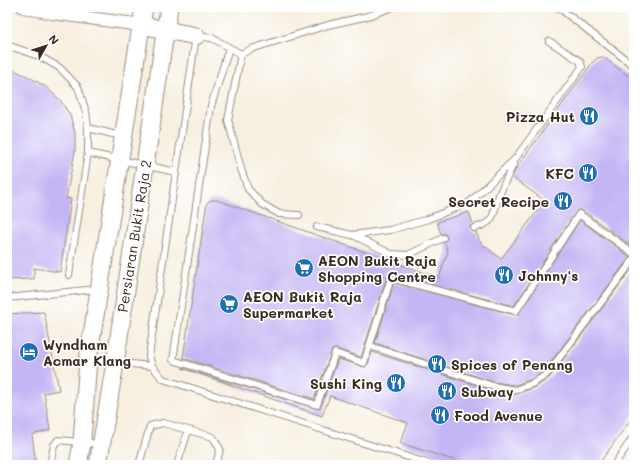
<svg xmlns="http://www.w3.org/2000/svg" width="641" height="472" viewBox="0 0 641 472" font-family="Mali,sans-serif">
	<rect width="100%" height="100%" fill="#fff"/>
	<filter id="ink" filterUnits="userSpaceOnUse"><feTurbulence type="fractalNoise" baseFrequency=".025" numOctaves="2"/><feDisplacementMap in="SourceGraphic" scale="8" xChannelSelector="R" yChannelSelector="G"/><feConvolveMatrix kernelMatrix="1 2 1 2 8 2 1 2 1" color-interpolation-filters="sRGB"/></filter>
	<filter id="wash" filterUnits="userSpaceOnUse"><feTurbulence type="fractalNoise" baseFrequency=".012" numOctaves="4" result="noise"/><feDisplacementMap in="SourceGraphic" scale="16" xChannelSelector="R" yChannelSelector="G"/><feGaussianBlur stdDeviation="0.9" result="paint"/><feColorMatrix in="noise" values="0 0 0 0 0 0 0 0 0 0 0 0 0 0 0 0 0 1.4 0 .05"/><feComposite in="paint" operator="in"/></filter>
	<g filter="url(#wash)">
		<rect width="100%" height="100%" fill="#f7efdf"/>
		<g id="blocks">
			<!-- building -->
			<g fill="#c4b5f4">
				<path d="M603 57 634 80V248L582 210H577L514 306 390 274 387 277 361 357 336 349 332 350 314 399 183 358 206 209 207 203 211 200H217L439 278 448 251 444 242 447 238 445 234H441L437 222 469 212 473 224 470 227 471 231 476 232 480 242 501 259 545 201 512 177 517 167 592 63 597 58Z"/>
				<path d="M7 67 29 77 46 87 60 100 70 115 75 133V151L66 198 71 199 60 272 34 268V279L7 280Z"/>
				<path d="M580 220 630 257 544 371 532 379 515 385 494 382 375 343 394 283 515 315H518Z"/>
				<path d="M634 266V415L598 465H469L400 443 408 423 330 396 322 416 182 368 318 409 321 406 338 359 365 367 368 364 372 352 492 390 516 394 536 387 550 377Z"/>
				<path d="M44 312 59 390 44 393 50 430 32 435 36 465H7V314Z"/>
			</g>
		</g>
	</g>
	<g filter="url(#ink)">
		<use href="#blocks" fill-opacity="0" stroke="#998c7e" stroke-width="1"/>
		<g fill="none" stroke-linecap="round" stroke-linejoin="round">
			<!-- lane casing -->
			<g stroke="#998c7e" stroke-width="8">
				<g id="lane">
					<path d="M393 7 368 16 328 25 251 49 241 54 212 38 196 36 149 356 152 366 163 379 433 465"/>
					<path d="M558 7 634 66"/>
					<path d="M7 45 41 57 60 68 78 87 86 112 88 128V153L69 275"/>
					<path d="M229 48 211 106 173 360 317 405 335 353 364 363 391 278 516 311 579 214 634 254"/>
					<path d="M241 54 228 120 241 169 248 189 262 204 279 214 299 215"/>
					<path d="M88 128 121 136"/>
					<path d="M88 153 176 172"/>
					<path d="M317 227 352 235 390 230 428 219 470 202 515 159 582 67 580 61 549 41"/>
					<path d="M474 228C498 222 492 213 499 195 504 184 509 173 514 163"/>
					<path d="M353 235 391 254 408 255 443 238"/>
					<path d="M7 298 97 289"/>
					<path d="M370 346 493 386 515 390 534 383 547 374 634 259"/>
					<path d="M89 360 152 366"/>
					<path d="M50 465 54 445 58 440 100 444"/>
					<path d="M139 465 150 426 163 423 213 437 220 449 216 465"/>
					<path d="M177 465 188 431"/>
					<path d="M614 465 634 436"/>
				</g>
			</g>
			<!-- street casing -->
			<g stroke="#998c7e" stroke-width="14">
				<path id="street" d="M23 7 52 13 141 25"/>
			</g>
			<!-- secondary casing -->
			<g stroke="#998c7e" stroke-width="19">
				<g id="secondary">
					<path d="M141 25 196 36"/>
					<path d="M78 465 82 442 88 360 144 7"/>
					<path d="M98 465 115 363 169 7"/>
				</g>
			</g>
			<!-- lane -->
			<use href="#lane" stroke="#fff" stroke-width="6"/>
			<!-- street -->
			<use href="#street" stroke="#fff" stroke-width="12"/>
			<!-- secondary -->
			<use href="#secondary" stroke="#fff" stroke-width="17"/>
		</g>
	</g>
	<!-- icons -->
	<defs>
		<g id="restaurant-disc" transform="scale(1)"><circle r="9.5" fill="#1f6fb2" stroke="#fff"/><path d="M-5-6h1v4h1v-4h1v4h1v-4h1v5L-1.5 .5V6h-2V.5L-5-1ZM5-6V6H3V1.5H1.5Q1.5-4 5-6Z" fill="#fff"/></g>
		<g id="supermarket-disc" transform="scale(1)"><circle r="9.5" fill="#1f6fb2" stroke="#fff"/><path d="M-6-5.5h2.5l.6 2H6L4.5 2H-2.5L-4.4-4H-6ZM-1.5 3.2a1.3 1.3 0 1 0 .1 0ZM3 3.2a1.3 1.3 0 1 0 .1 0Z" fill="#fff"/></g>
		<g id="hotel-disc" transform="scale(1)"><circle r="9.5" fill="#1f6fb2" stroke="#fff"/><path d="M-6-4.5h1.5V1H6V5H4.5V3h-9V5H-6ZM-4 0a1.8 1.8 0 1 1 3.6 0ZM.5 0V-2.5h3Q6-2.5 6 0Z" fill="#fff"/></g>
	</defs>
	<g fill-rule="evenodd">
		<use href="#restaurant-disc" x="589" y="116"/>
		<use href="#restaurant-disc" x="588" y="173"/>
		<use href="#restaurant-disc" x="563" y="201"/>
		<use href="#supermarket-disc" x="304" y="268"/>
		<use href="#restaurant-disc" x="504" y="275"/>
		<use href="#supermarket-disc" x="229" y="304"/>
		<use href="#hotel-disc" x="29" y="352"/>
		<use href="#restaurant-disc" x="437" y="364"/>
		<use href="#restaurant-disc" x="396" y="383"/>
		<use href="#restaurant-disc" x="447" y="391"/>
		<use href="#restaurant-disc" x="440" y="415"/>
	</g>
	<g text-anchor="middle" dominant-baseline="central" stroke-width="3.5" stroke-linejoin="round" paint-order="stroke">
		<!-- poi labels -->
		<g font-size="14" font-weight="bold" fill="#3b2a1e" stroke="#fff" text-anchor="start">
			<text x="575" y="116" text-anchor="end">Pizza Hut</text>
			<text x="574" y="173" text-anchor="end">KFC</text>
			<text x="549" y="201" text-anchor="end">Secret Recipe</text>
			<text x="318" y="260">AEON Bukit Raja<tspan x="318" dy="16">Shopping Centre</tspan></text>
			<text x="518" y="275">Johnny's</text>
			<text x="243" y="296">AEON Bukit Raja<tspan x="243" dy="16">Supermarket</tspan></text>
			<text x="43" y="344">Wyndham<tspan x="43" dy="16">Acmar Klang</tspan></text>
			<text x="451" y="364">Spices of Penang</text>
			<text x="382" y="383" text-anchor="end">Sushi King</text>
			<text x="461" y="391">Subway</text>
			<text x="454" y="415">Food Avenue</text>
		</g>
		<!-- street labels -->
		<g font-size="14" fill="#3b2a1e" stroke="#fff">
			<text transform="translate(134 236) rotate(-81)">Persiaran Bukit Raja 2</text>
		</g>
	</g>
	<!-- margin -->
	<rect width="641" height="472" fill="none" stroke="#fff" stroke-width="24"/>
	<!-- north arrow -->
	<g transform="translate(46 46) rotate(51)" stroke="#ffffff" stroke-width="3" paint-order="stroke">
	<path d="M0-3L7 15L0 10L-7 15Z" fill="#3b2a1e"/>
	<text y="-6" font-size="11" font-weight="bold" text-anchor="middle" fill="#3b2a1e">N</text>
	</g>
</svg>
